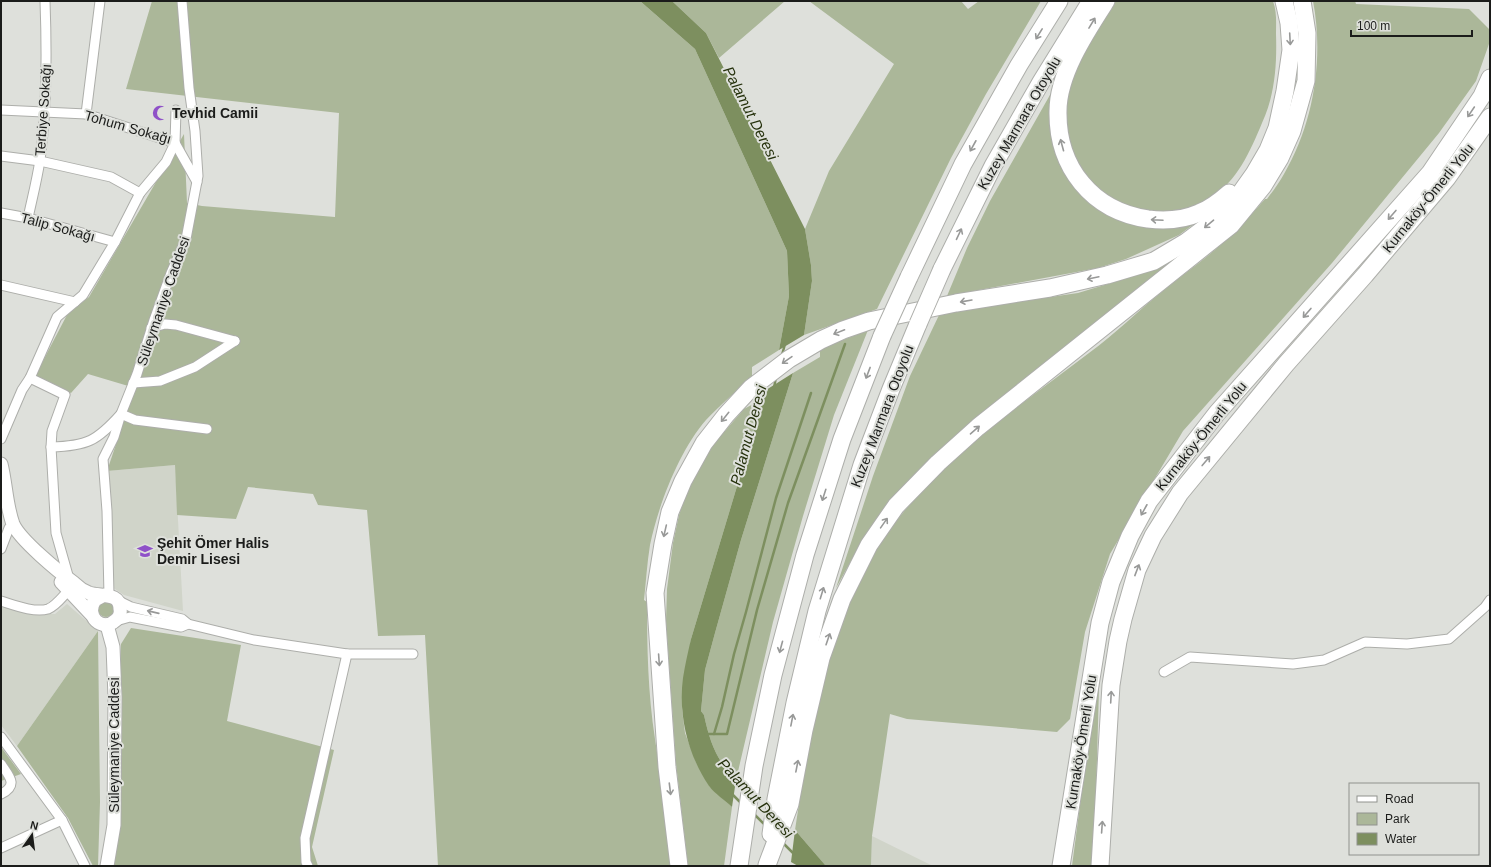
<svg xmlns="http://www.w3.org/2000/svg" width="1491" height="867" viewBox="0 0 1491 867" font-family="Helvetica,sans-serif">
	<rect width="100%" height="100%" fill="#dee0db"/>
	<!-- built -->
	<g fill="#d0d4c9">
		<path d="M175 465 183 611 124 595 112 587 107 471Z"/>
		<path d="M67 604 98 631 17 746 1 725V607L32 613 55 614Z"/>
		<path d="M872 836 933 866H871Z"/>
	</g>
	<!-- green -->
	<g fill="#abb799">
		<path d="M152 1H640L695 49 787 251 789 296 779 350 752 367V376C737 391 720 405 706 420 679 451 658 506 650 545 647 563 646 582 644 600L647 602C647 648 648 694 655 739 661 781 669 823 673 866H438L425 635 378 636 367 510 318 505 313 494 248 487 236 519 177 515 175 465 107 471 135 388 88 374 71 393 35 376 68 313 89 297 184 134 187 203 202 206 335 217 339 113 126 89Z"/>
		<path d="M672 1H785L719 58 706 33Z"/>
		<path d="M809 1H961L968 9 979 1H1041L986 94 951 158 877 309 804 335 812 281 811 265 805 229 829 171 894 64Z"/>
		<path d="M1115 1H1273C1277 12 1276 23 1276 34 1277 64 1275 95 1262 123 1250 152 1237 181 1210 199 1175 222 1122 214 1093 184 1084 175 1079 165 1074 154 1071 149 1068 143 1067 137 1065 130 1066 123 1066 116 1066 109 1065 101 1066 95 1072 65 1098 27 1115 1Z"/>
		<path d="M1313 1H1355L1356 4 1469 9 1490 30V41L1476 81 1439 133 1332 263 1183 431 1110 554 1085 632 1070 719 1057 732 907 719 890 714 872 836 871 866H826L795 830C808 745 822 654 861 576 909 481 1006 416 1089 353 1115 334 1139 310 1164 290 1187 271 1213 254 1234 232 1245 222 1255 210 1265 199H1267C1273 191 1279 183 1284 174 1314 123 1324 58 1313 1Z"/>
		<path d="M1059 79 1054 127 1108 211 1205 216 1179 235 1126 259 1098 268 947 296 967 248 990 201Z"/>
		<path d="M1185 254 952 440 906 483 881 514 857 550 836 588 873 476 910 376 940 313 1078 293 1154 270Z"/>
		<path d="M868 330 834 415 803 516 773 622 736 780C716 760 710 742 704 715L701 711 705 670 715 633 741 540 793 373 820 357V349Z"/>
		<path d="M766 390 691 639 682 710 685 733 696 762 710 787 732 807 724 866H688L676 764 666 621 667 589 673 543 679 515 688 488 704 457 723 430 725 431 744 409 755 403 757 396Z"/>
		<circle cx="106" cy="609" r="8"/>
		<path d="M131 628 241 645 227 721 334 750 312 847 318 866H114L121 644Z"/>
		<path d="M98 631 100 802 98 866H93L68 818 17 746Z"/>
		<path d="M1100 653 1094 866H1072Z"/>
		<path d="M1 747 21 774 1 781Z"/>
	</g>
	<!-- water -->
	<g fill="#7d8f5f">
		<path d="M640 1H672L706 33 805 229 811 265 812 281 804 335 779 350 789 296 787 251 695 49Z"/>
		<path d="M793 373 741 540 715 633 705 670 701 711 704 715C710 742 716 760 736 780L732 807C725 800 715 794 709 786 688 755 678 715 683 678 685 665 688 652 691 639L766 390Z"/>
		<path d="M795 830 826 866H798L791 862Z"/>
	</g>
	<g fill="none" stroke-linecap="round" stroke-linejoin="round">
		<!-- stream -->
		<g stroke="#7d8f5f" stroke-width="2.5">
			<path d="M782 355 785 344"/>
			<path d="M774 388 776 377"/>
			<path d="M706 734H714L722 707 734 654 746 612 776 498 811 393"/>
			<path d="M714 734H727L757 610 788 503 845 344"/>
			<path d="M732 794 741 803"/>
			<path d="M754 814 766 826"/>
			<path d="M782 842 794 854"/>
		</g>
		<!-- street casing -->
		<g stroke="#adaeaa" stroke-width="11">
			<g id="street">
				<path d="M1 110 86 114 175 143"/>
				<path d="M86 114 100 1"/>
				<path d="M175 143 197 182"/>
				<path d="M1 156 40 161 111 177 140 193"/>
				<path d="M1 213 28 218 115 242"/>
				<path d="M28 218C32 199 37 180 40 160 47 108 47 54 45 1"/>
				<path d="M1 285 75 302"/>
				<path d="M151 328 165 324 176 325 235 341"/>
				<path d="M30 378 65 395 52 431 51 447 56 533 69 579"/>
				<path d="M133 383 160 381 195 367 235 341"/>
				<path d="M1 439 22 390 30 378 57 317 83 295 115 242 140 193 166 162 175 143 176 110"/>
				<path d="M51 447C87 446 97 441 121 414L135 420 207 429"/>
				<path d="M1 549 9 528"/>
				<path d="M109 595 107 511 103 459 114 437 121 414 137 374 154 320 171 273 186 239 198 176 195 131 189 88 182 1"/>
				<path d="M117 600 131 607 182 619 188 624 254 640 347 654H413"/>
				<path d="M1 601C14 605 34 613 48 609 56 606 63 596 69 590"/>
				<path d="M116 621 130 617 181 627 188 624"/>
				<path d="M1164 672 1190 657 1293 664 1324 660 1365 642 1407 644 1449 639 1485 607 1490 600"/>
				<path d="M1 737 62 820 85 866"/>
				<path d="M1 764C9 776 19 785 1 794"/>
				<path d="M1 848 62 820"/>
				<path d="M308 866 306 862 305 838 347 654"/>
			</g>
		</g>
		<!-- secondary casing -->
		<g stroke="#adaeaa" stroke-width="15">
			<g id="secondary">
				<path d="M1 464C6 484 6 505 13 524 20 540 59 572 74 583 78 587 84 591 89 593 101 597 120 592 120 609 121 613 119 618 116 620 102 633 84 616 95 600L104 595"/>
				<path d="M61 582 91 614"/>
				<path d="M107 625 113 647 115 697 114 825 107 866"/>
			</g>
		</g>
		<!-- highway casing -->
		<g stroke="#adaeaa" stroke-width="19">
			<g id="highway">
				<path d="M1106 1C1086 32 1058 74 1058 111 1057 167 1092 211 1148 219 1165 221 1183 220 1199 213 1209 209 1220 201 1229 193"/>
				<path d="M942 269 993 166 1041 82 1091 1"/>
				<path d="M909 277 963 164 1019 65 1059 1"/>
				<path d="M771 834 776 799 795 703 817 611 862 465 891 389 918 324"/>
				<path d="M767 865 790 804 804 730 821 658 842 599 869 545 896 506 938 463 978 427 1231 225 1263 186 1280 158 1292 131 1306 81 1307 33 1302 1"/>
				<path d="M679 866 667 767 655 593 663 544 670 512 683 481 704 443 726 415 751 388 789 359 821 340 843 330 869 321 956 303 1050 288 1107 275 1154 261 1186 242 1210 224 1237 198 1254 174 1268 150 1277 128 1285 91 1291 50 1289 23 1284 1"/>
				<path d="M739 866 754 766 773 675 805 555 842 439 882 336"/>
				<path d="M1061 866 1100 623 1111 582 1130 536 1149 501 1217 413 1430 173 1482 96 1490 78"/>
				<path d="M1100 866 1111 685 1118 641 1123 619 1137 570 1153 536 1180 493 1286 364 1365 275 1447 178 1490 117"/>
			</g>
		</g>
		<!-- street -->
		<use href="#street" stroke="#fff" stroke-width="9"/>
		<!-- secondary -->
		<use href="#secondary" stroke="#fff" stroke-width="13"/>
		<!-- highway -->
		<use href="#highway" stroke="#fff" stroke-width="17"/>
		<!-- highway-bridge casing -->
		<g stroke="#adaeaa" stroke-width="19" stroke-linecap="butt">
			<g id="highway-bridge">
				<path d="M918 324 942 269"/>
				<path d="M882 336 909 277"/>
			</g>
		</g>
		<!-- highway-bridge -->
		<use href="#highway-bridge" stroke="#fff" stroke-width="17"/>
	</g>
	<!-- one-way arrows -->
	<defs><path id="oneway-shaft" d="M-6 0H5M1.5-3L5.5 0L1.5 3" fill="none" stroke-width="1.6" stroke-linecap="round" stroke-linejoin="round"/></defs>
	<g stroke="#989998">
		<use href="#oneway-shaft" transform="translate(1092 23) rotate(-59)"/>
		<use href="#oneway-shaft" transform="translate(1039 34) rotate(122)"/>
		<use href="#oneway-shaft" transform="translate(1290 39) rotate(87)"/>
		<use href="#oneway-shaft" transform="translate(1471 112) rotate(124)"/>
		<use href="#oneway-shaft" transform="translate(1062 145) rotate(-105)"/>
		<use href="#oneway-shaft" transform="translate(973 146) rotate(119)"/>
		<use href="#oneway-shaft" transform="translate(1392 215) rotate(131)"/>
		<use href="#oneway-shaft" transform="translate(1157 220) rotate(-177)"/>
		<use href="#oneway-shaft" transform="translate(1209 224) rotate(140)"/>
		<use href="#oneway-shaft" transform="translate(959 234) rotate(-65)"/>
		<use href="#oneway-shaft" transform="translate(1093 278) rotate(168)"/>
		<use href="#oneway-shaft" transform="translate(966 301) rotate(170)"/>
		<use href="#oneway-shaft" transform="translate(1307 313) rotate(131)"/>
		<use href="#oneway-shaft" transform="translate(839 332) rotate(158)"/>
		<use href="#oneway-shaft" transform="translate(787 360) rotate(145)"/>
		<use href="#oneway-shaft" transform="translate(868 373) rotate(111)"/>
		<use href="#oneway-shaft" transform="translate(725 417) rotate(129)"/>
		<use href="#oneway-shaft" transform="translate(975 430) rotate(-41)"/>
		<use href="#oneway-shaft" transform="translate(1206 461) rotate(-50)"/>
		<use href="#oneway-shaft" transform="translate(824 495) rotate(108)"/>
		<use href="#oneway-shaft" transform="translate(1144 510) rotate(119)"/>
		<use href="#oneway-shaft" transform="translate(884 523) rotate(-55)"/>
		<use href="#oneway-shaft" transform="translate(665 531) rotate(103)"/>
		<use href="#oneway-shaft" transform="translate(1137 570) rotate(-69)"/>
		<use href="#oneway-shaft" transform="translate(822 593) rotate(-73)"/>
		<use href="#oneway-shaft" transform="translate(153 612) rotate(-167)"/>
		<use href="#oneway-shaft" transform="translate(828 639) rotate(-71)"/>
		<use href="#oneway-shaft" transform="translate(781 647) rotate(105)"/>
		<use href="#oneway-shaft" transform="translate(659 660) rotate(86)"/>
		<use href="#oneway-shaft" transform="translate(1111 697) rotate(-87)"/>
		<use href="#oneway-shaft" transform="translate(792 720) rotate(-79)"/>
		<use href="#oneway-shaft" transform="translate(797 766) rotate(-79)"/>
		<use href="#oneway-shaft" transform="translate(670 789) rotate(83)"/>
		<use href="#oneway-shaft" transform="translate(1102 827) rotate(-86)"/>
	</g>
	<!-- icons -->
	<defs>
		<g id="mosque-bare" transform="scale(1.2)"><path d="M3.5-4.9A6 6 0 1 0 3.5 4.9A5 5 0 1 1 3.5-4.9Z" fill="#8f51c8" stroke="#dee0db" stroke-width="2.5" paint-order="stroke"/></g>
		<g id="school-bare" transform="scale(1.2)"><path d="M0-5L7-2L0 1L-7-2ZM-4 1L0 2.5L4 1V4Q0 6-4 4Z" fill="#8f51c8" stroke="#dee0db" stroke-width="2.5" paint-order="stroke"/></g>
	</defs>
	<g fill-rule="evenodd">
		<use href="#mosque-bare" x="160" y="113"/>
		<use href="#school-bare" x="145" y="551"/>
	</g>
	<g text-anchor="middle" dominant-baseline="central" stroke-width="4" stroke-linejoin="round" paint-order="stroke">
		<!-- street labels -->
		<g font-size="14" fill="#1b1c1a" stroke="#dee0db">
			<text transform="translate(43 110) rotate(-86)">Terbiye Sokağı</text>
			<text transform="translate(1019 123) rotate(-60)">Kuzey Marmara Otoyolu</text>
			<text transform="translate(128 127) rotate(16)">Tohum Sokağı</text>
			<text transform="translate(1428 198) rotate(-51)">Kurnaköy-Ömerli Yolu</text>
			<text transform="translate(58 227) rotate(15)">Talip Sokağı</text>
			<text transform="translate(163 301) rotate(-71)">Süleymaniye Caddesi</text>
			<text transform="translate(882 416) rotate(-69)">Kuzey Marmara Otoyolu</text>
			<text transform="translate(1201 436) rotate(-51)">Kurnaköy-Ömerli Yolu</text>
			<text transform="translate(1081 742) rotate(-81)">Kurnaköy-Ömerli Yolu</text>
			<text transform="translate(114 745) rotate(-90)">Süleymaniye Caddesi</text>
		</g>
		<!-- poi labels -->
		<g font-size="14" font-weight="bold" fill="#1b1c1a" stroke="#dee0db" text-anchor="start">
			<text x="172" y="113">Tevhid Camii</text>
			<text x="157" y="543">Şehit Ömer Halis<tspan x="157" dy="16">Demir Lisesi</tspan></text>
		</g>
		<!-- water labels -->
		<g font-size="15" font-style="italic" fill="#25310c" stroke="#dee0db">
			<text transform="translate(751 113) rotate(63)">Palamut Deresi</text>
			<text transform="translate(748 435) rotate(-75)">Palamut Deresi</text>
			<text transform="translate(756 798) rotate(47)">Palamut Deresi</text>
		</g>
	</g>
	<!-- border -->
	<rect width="1491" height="867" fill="none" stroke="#1b1c1a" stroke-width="4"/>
	<!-- legend -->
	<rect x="1349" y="783" width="130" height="72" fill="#dee0db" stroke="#90928e"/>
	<rect x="1357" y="796" width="20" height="6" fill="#ffffff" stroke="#90928e"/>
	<text x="1385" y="803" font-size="12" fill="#1b1c1a">Road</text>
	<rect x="1357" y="813" width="20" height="12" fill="#abb799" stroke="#90928e"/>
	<text x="1385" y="823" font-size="12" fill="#1b1c1a">Park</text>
	<rect x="1357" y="833" width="20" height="12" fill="#7d8f5f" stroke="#90928e"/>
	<text x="1385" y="843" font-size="12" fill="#1b1c1a">Water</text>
	<!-- north arrow -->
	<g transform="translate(32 835) rotate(14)" stroke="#dee0db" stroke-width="3" paint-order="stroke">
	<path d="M0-3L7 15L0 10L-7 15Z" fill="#1b1c1a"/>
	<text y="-6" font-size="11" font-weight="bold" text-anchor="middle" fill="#1b1c1a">N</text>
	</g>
	<!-- scale -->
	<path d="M1351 30v6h121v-6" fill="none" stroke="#1b1c1a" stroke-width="2"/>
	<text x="1357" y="30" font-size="12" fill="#1b1c1a" stroke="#dee0db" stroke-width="3" paint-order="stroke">100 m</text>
</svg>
